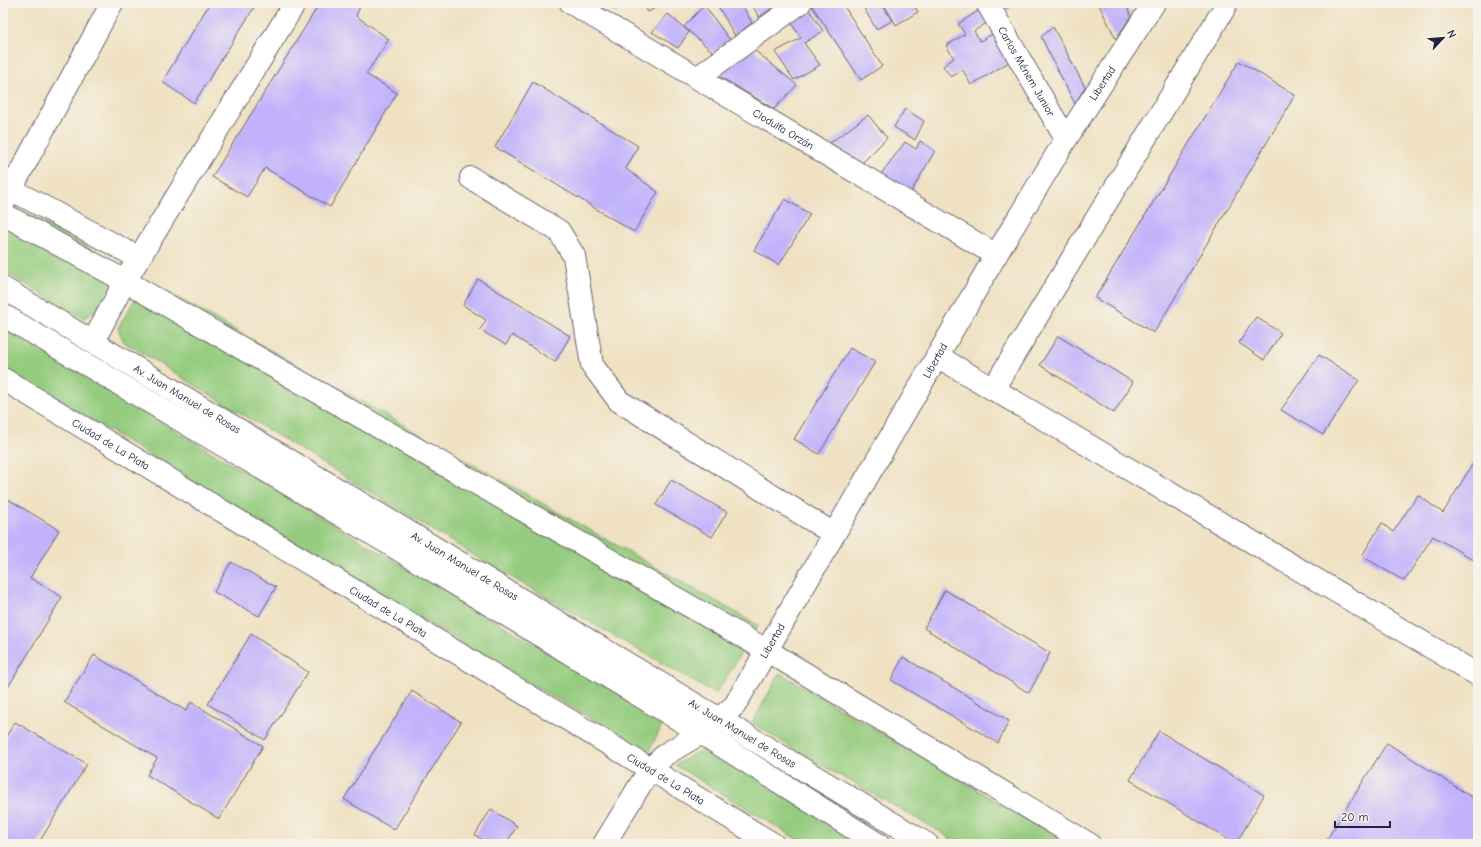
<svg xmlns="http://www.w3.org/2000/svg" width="1481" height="847" viewBox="0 0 1481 847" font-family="'Comic Neue',sans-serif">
	<rect width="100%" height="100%" fill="#f7f3e8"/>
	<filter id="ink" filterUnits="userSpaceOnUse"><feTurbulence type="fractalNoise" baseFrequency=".025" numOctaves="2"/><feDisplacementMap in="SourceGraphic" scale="8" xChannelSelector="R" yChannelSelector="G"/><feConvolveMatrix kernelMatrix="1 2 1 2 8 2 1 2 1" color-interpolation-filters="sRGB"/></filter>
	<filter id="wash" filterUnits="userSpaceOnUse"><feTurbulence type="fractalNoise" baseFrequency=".012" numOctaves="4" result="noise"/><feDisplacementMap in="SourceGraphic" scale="16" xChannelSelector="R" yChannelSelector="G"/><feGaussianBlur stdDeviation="0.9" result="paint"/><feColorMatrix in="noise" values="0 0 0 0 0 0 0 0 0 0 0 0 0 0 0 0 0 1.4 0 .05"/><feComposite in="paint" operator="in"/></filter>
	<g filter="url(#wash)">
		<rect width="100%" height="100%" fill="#efe1c2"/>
		<!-- green -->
		<g fill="#95cc7f" stroke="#5c775d">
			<path d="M3 200 121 266 95 312 83 318 3 271Z"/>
			<path d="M146 280 758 625 716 694 485 562 124 342 118 328Z"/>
			<path d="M3 328 664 721 649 752 518 677 3 367Z"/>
			<path d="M780 673 1069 844H958L939 831 800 753 752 723Z"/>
			<path d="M709 746 863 844H805L675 765Z"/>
		</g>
		<g id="blocks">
			<!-- building -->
			<g fill="#c1b2fb">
				<path d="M210 3H257L194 103 162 82Z"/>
				<path d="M320 3H359L361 4 356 16 389 39 366 74 397 93 330 207 265 168 247 197 212 177Z"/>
				<path d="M606 3H620L616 10Z"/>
				<path d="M643 3H664L648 12Z"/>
				<path d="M719 3H741L752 23 735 36 717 4Z"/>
				<path d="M751 3H779L759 17Z"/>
				<path d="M815 3H842L882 66 861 80 812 6Z"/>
				<path d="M861 3H881L892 21 876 29Z"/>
				<path d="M883 3H913L918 12 896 25Z"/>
				<path d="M1001 3H1016L1005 10Z"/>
				<path d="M1098 3H1125L1131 16 1116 39Z"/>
				<path d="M704 5 730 40 713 52 684 27Z"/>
				<path d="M808 8 823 31 804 43 820 65 794 80 775 52 801 38 790 21Z"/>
				<path d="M981 9 988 22 974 31 980 41 994 33 1011 61 971 85 963 70 951 77 943 66 954 58 946 46 965 34 958 24Z"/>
				<path d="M668 14 689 32 678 48 652 32Z"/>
				<path d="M1053 27 1085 87 1075 104 1041 37Z"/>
				<path d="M753 49 797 85 774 109 717 75Z"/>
				<path d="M1239 61 1295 95 1154 333 1095 298Z"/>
				<path d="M533 82 638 146 626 169 658 192 634 232 495 147Z"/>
				<path d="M905 109 924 121 915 140 894 127Z"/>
				<path d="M868 115 887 138 862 163 830 143Z"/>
				<path d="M920 141 935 151 911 192 881 174 905 142 916 149Z"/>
				<path d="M785 199 810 214 779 265 754 250Z"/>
				<path d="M478 279 570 336 555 362 512 335 506 345 480 330 486 320 463 305Z"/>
				<path d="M1256 317 1281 333 1264 360 1239 343Z"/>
				<path d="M1058 336 1133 382 1114 413 1040 365Z"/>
				<path d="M850 348 875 362 819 454 794 439Z"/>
				<path d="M1319 355 1359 380 1323 435 1281 410Z"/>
				<path d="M1478 455V554L1474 560 1433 536 1404 581 1362 556 1382 523 1393 532 1418 495 1443 513Z"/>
				<path d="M671 480 727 512 712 537 656 505Z"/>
				<path d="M3 496 59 530 30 578 62 597 7 689 3 687Z"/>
				<path d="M231 562 276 587 259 616 214 592Z"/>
				<path d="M945 590 1050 653 1029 693 924 628Z"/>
				<path d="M251 634 308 672 265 740 208 704Z"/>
				<path d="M94 655 186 711 191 702 263 746 219 819 147 775 157 758 64 702Z"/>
				<path d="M903 657 1009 721 998 743 891 680Z"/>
				<path d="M412 691 461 722 394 830 344 799Z"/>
				<path d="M15 722 87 764 38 844H3V742Z"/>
				<path d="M1159 731 1264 795 1236 844 1130 780Z"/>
				<path d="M1387 743 1478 801V844H1324Z"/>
				<path d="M491 809 517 826 506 844H489L475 835Z"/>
			</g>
		</g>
	</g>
	<g filter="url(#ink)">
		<use href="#blocks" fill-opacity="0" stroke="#6a656a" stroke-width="1"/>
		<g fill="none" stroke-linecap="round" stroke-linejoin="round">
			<!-- minor casing -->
			<g stroke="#6a656a" stroke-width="24">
				<g id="minor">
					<path id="s1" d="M571 3 996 255"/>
					<path id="s2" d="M987 3 1066 139"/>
					<path d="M697 78 800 3"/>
					<path d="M471 178 559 231 574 256 592 365 619 401 834 534"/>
					<path d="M3 185 139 258"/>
					<path d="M3 204 112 3"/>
					<path d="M3 214 125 281 766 650 1089 844"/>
					<path d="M93 342 125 281 295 3"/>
					<path d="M937 356 1478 675"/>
					<path id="s3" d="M3 379 650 769 773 844"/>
					<path d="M993 389 1225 7"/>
					<path id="s4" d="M604 844 650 769 666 754 701 733 719 719 735 705 996 255 1066 139 1154 3"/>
				</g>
			</g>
			<!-- major casing -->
			<g stroke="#6a656a" stroke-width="24">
				<g id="major">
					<path id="s5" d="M3 288 927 844"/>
					<path d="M3 315 386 542 701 733 878 844"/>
				</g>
			</g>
			<!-- minor -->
			<use href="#minor" stroke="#fff" stroke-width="22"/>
			<!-- major -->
			<use href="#major" stroke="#fff" stroke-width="22"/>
		</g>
	</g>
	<g text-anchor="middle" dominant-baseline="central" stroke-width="3.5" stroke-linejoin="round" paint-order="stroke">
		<!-- street labels -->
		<g font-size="11" fill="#22223b" stroke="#f7f3e8">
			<text stroke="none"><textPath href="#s2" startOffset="79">Carlos Ménem Junior</textPath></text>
			<text stroke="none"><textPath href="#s4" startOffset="917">Libertad</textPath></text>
			<text stroke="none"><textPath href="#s1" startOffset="247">Clodulfa Orzán</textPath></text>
			<text stroke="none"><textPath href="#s4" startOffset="593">Libertad</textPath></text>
			<text stroke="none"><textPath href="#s5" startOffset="215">Av. Juan Manuel de Rosas</textPath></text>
			<text stroke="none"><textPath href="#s3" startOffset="126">Ciudad de La Plata</textPath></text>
			<text stroke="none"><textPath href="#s5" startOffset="539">Av. Juan Manuel de Rosas</textPath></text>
			<text stroke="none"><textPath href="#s3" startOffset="450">Ciudad de La Plata</textPath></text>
			<text stroke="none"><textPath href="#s4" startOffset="269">Libertad</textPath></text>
			<text stroke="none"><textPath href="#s5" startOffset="863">Av. Juan Manuel de Rosas</textPath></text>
			<text stroke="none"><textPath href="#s3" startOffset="774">Ciudad de La Plata</textPath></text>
		</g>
	</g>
	<!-- margin -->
	<rect width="1481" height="847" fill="none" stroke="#f7f3e8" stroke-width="16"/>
	<!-- north arrow -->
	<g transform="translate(1443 38) rotate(64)" stroke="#f7f3e8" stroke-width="3" paint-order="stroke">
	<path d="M0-3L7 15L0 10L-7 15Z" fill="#22223b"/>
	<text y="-6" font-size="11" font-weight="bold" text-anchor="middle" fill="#22223b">N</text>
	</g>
	<!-- scale -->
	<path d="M1335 821v6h55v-6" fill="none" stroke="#22223b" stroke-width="2"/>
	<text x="1341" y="821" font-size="12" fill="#22223b" stroke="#f7f3e8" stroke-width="3" paint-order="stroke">20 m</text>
</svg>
